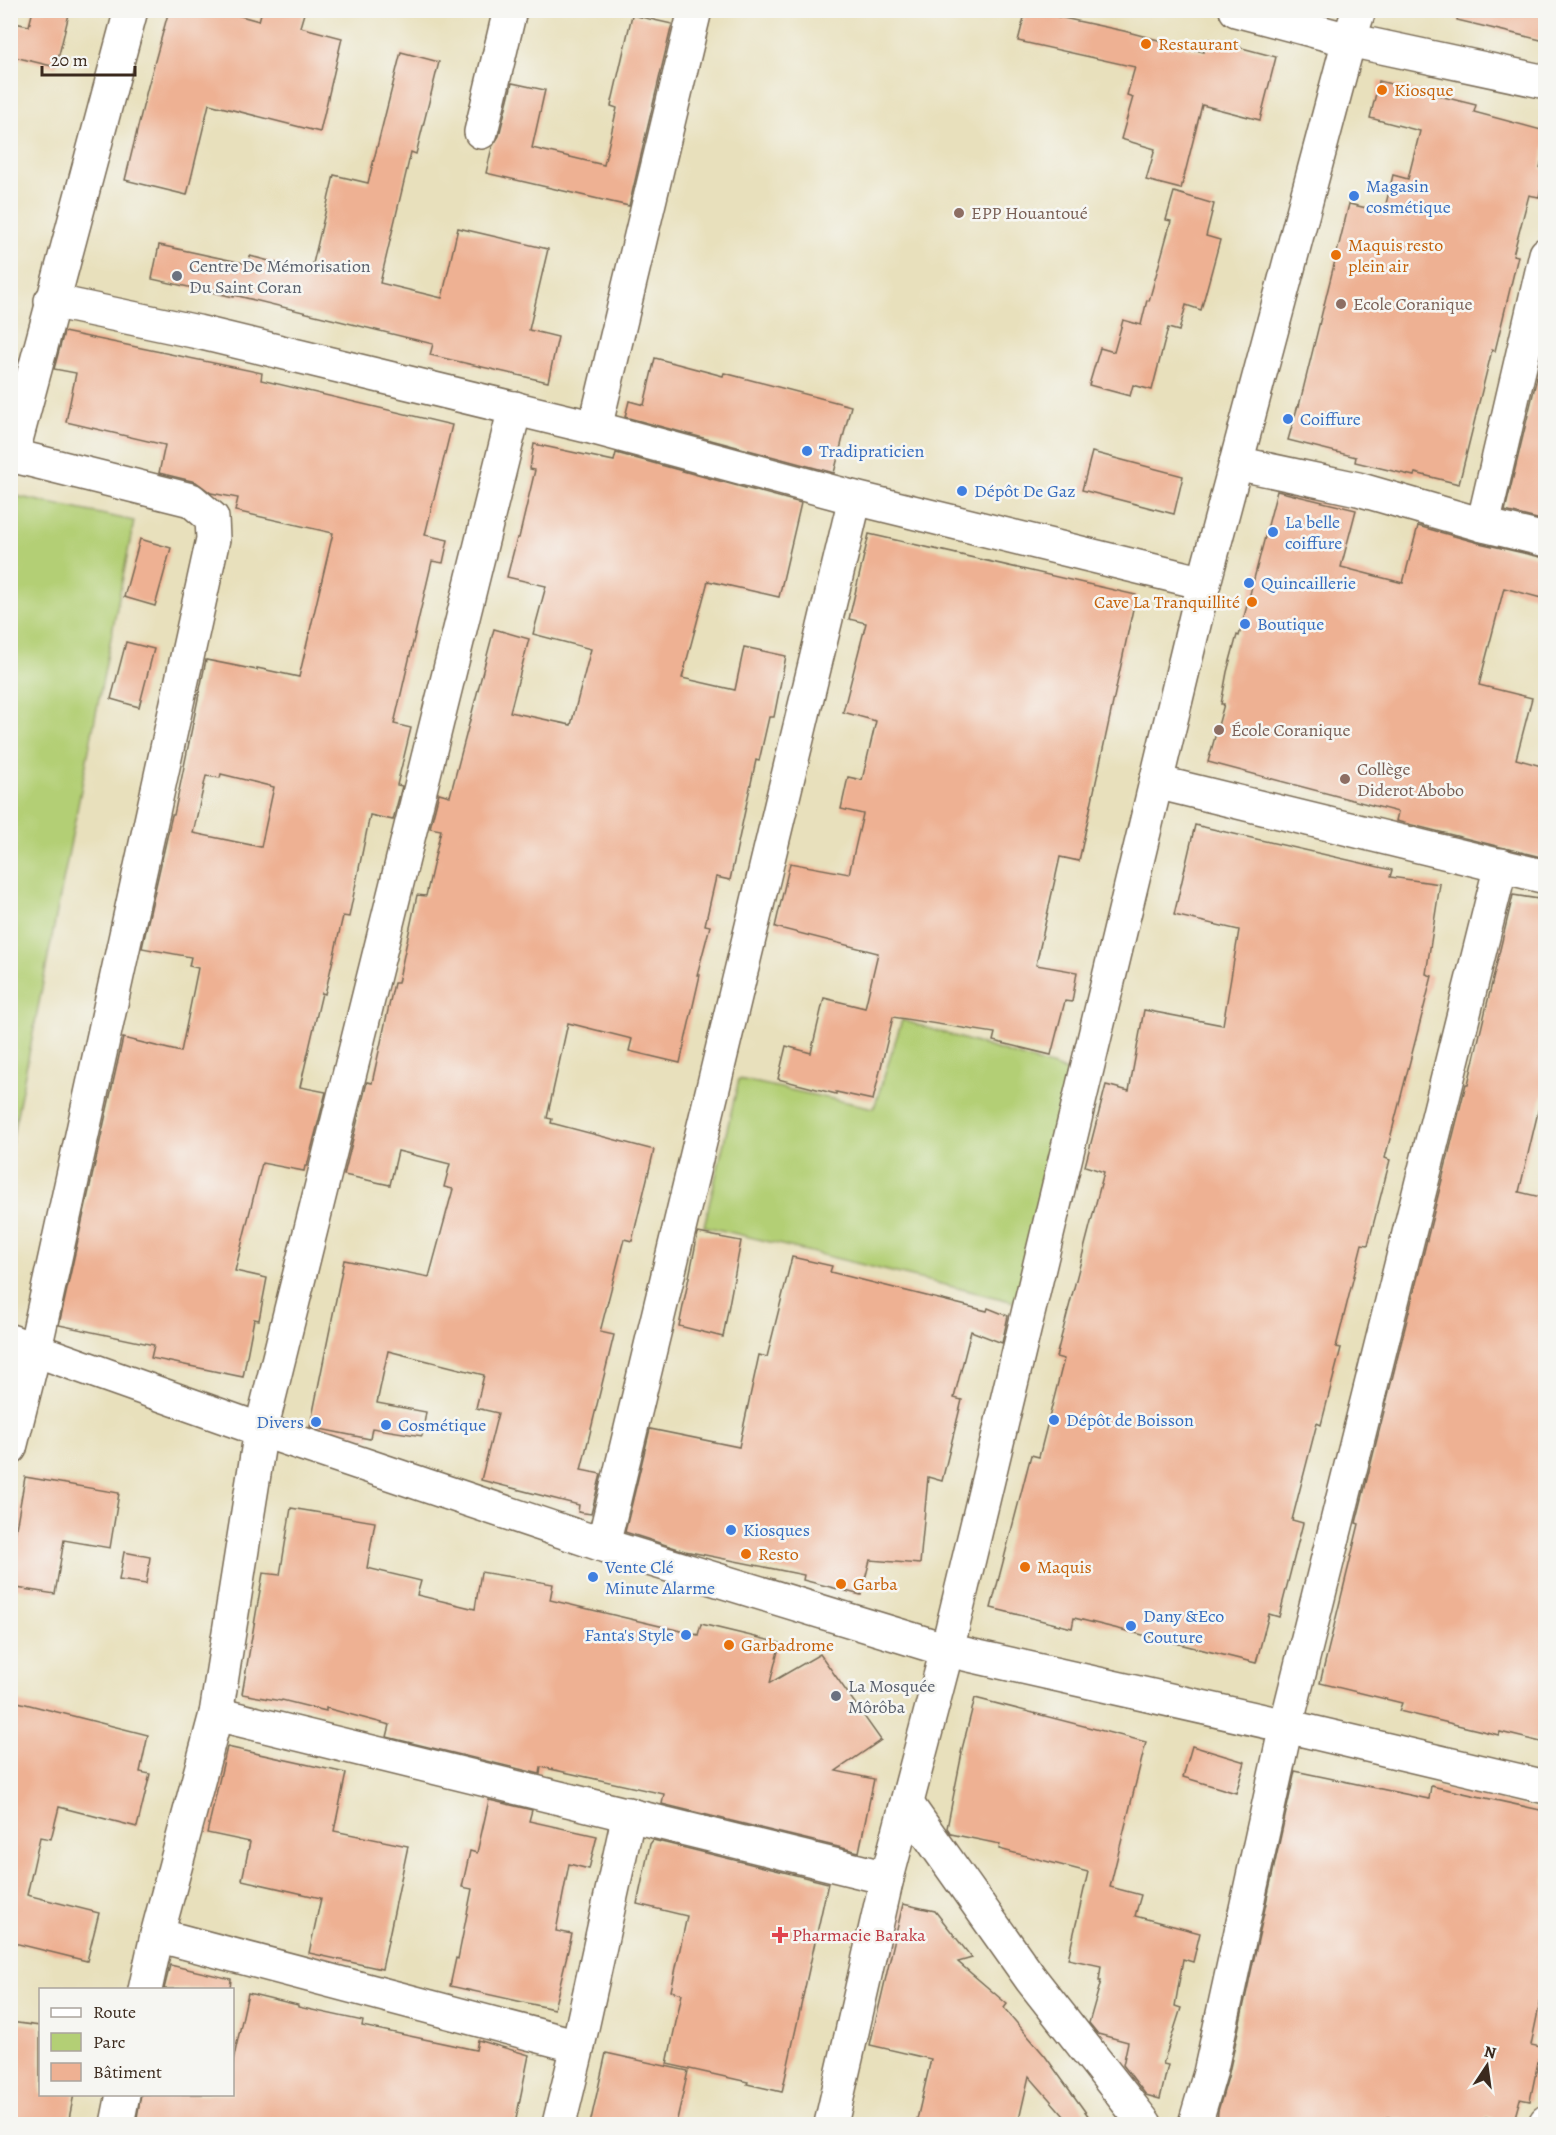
<svg xmlns="http://www.w3.org/2000/svg" width="1556" height="2135" viewBox="0 0 1556 2135" font-family="Alegreya,serif">
	<rect width="100%" height="100%" fill="#f6f6f2"/>
	<filter id="ink" filterUnits="userSpaceOnUse"><feTurbulence type="fractalNoise" baseFrequency=".0167" numOctaves="2"/><feDisplacementMap in="SourceGraphic" scale="12" xChannelSelector="R" yChannelSelector="G"/><feConvolveMatrix kernelMatrix="1 2 1 2 8 2 1 2 1" color-interpolation-filters="sRGB"/></filter>
	<filter id="wash" filterUnits="userSpaceOnUse"><feTurbulence type="fractalNoise" baseFrequency=".008" numOctaves="4" result="noise"/><feDisplacementMap in="SourceGraphic" scale="24" xChannelSelector="R" yChannelSelector="G"/><feGaussianBlur stdDeviation="1.35" result="paint"/><feColorMatrix in="noise" values="0 0 0 0 0 0 0 0 0 0 0 0 0 0 0 0 0 1.4 0 .05"/><feComposite in="paint" operator="in"/></filter>
	<g filter="url(#wash)">
		<rect width="100%" height="100%" fill="#e8e0bc"/>
		<!-- green -->
		<g fill="#b3cf75" stroke="#777c4a" stroke-width="1.5">
			<path d="M11 495 134 521 11 1145 10 495Z"/>
			<path d="M902 1020 1083 1076 1031 1306 704 1226 739 1079 874 1108Z"/>
		</g>
		<g id="blocks">
			<!-- building -->
			<g fill="#eeb193" fill-rule="evenodd">
				<path d="M33 10H70L56 67 10 56V22L29 26Z"/>
				<path d="M169 10H219L259 21 262 10H305L300 27 342 38 320 132 209 104 187 195 125 180 147 90Z"/>
				<path d="M1026 10 1124 31 1204 52 1208 39 1276 57 1260 120 1202 105 1181 189 1146 180 1155 149 1121 139 1133 97 1127 95 1135 67 1018 41Z"/>
				<path d="M1458 10H1545V41L1457 20Z"/>
				<path d="M632 15 672 24 629 206 486 173 492 147 499 136 512 83 545 90 532 148 604 165 617 108 611 106Z"/>
				<path d="M401 52 439 62 416 154 411 152 380 283 442 298 458 228 548 249 529 330 558 337 548 382 430 355 433 344 234 295V297L152 279 159 245 248 264 250 256 311 272 334 175 368 183Z"/>
				<path d="M1379 81 1476 105 1474 112 1545 131V147L1540 168 1545 170 1539 197 1529 195 1513 255 1518 256 1495 351 1492 350 1459 484 1415 473 1414 476 1355 462 1356 457 1288 440 1298 405 1299 406 1349 204 1384 212 1393 175 1408 179 1420 131 1370 118Z"/>
				<path d="M1174 192 1214 204 1206 236 1220 240 1201 310 1186 305 1179 331 1168 328 1152 390 1133 385 1130 396 1089 385 1100 348 1114 352 1123 320 1141 325 1147 300 1149 301 1171 221 1166 220Z"/>
				<path d="M64 332 262 373 261 380 452 425 425 535 448 540 443 563 432 561 394 724 411 728 397 785 402 786 393 820 370 815 349 917 343 916 325 994 322 993 300 1087 326 1092 307 1166H305L304 1171 262 1163 235 1271 267 1278 259 1320 254 1319 243 1377 151 1358 154 1345 59 1325 123 1038 181 1052 198 968 189 966 191 957 142 948 172 815H174L206 660 257 670V668L299 677 333 533 235 511 238 498 211 493 196 482 159 473 165 445 66 422 76 373 54 369ZM221 774 274 787 261 847 193 833 206 776 220 778Z"/>
				<path d="M655 358 723 376 724 373 851 406 834 473 625 417 629 401 644 405Z"/>
				<path d="M1539 369 1545 370V521L1505 511Z"/>
				<path d="M534 444 614 461 616 453 801 503 779 597 708 581 682 678 735 690 744 647 786 656 774 717H769L759 761 756 760 730 880 716 877 705 925 710 926 697 975H700L680 1063 629 1051 632 1039 568 1023 547 1118 552 1119 551 1123 654 1150 632 1241 624 1239 600 1332 614 1335 581 1470 601 1474 591 1514 578 1512 579 1505 481 1480 498 1413 476 1408 484 1375 388 1351 377 1403 426 1412 422 1436 372 1428 370 1439 310 1427 344 1260 429 1277 453 1189 444 1187 450 1164 398 1151 390 1185 344 1175 367 1082 372 1083 394 983H398L417 895 426 896 441 830 430 828 439 793 450 796 494 629 529 639 510 712 571 725 591 649 533 634 546 586 507 577 517 538H519L535 470 530 469Z"/>
				<path d="M1092 452 1183 476 1174 514 1082 490Z"/>
				<path d="M1277 491 1356 510 1341 567 1403 583 1418 526 1479 543 1545 558V599L1504 588 1479 685 1532 698 1516 759 1545 767V858L1396 821 1398 812 1208 762 1224 704H1221L1227 672 1237 635 1239 636Z"/>
				<path d="M869 534 1136 595 1079 861 1060 857 1036 965 1077 972 1072 1002 1065 1001 1051 1055 993 1041 995 1033 893 1017 873 1100 836 1092V1094L778 1079 786 1046 811 1053 824 998 865 1008 878 953 775 927 790 863 849 874 863 814 841 809 848 777 862 780 876 721 843 712 866 623 849 619Z"/>
				<path d="M140 539 171 548 155 606 124 597Z"/>
				<path d="M126 642 154 649 139 707 111 699Z"/>
				<path d="M1195 825 1392 870 1390 877 1440 884 1426 974 1432 976 1385 1158 1390 1160 1368 1245 1362 1244 1336 1347 1341 1348 1321 1425 1317 1423 1292 1520 1303 1523 1279 1617 1269 1614 1256 1663 1074 1618 1072 1628 991 1608 1031 1455 1039 1457 1064 1359 1056 1357 1104 1172 1085 1166 1106 1085 1129 1091 1144 1010 1223 1025 1239 930 1174 915Z"/>
				<path d="M1513 895 1545 900V1096L1542 1095 1519 1192 1545 1198V1743L1500 1732 1499 1735 1399 1711 1402 1703 1320 1683 1359 1524 1356 1523 1466 1084H1468Z"/>
				<path d="M698 1233 741 1241 723 1337 679 1326Z"/>
				<path d="M792 1257 832 1266 830 1272 987 1311 988 1308 1008 1316 1002 1343 971 1331 954 1398 962 1400 942 1481 928 1477 920 1564 870 1560 861 1595 803 1580 804 1575 685 1551 625 1532 650 1429 739 1447 759 1355 767 1357Z"/>
				<path d="M25 1477 119 1493 110 1548 64 1540 55 1594 10 1587V1563Z"/>
				<path d="M291 1508 375 1522 367 1568 421 1581 417 1595 475 1609 481 1572 553 1584 550 1600 698 1635 701 1624 780 1643 770 1683 820 1654 881 1740 836 1771 874 1779 859 1852 662 1804 664 1794 541 1767 540 1774 387 1737 390 1725 326 1708V1711L282 1700 281 1701 242 1694 263 1573 280 1575Z"/>
				<path d="M124 1552 150 1557 146 1584 119 1580Z"/>
				<path d="M975 1698 1146 1742 1110 1887 1141 1895 1135 1916 1200 1933 1193 1962 1183 1959 1175 2006 1181 2008 1163 2064 1168 2065 1160 2099 1146 2095 1123 2065 1128 2042 1098 2034 1089 2023 1101 1981H1099L1101 1966 1068 1959 1088 1872 999 1849 1000 1844 951 1834 947 1828 962 1753H961Z"/>
				<path d="M10 1700 148 1735 140 1772 150 1774 137 1827 59 1807 51 1839 40 1837 27 1895 99 1913 87 1961 10 1942Z"/>
				<path d="M1192 1746 1245 1762 1236 1793 1183 1777Z"/>
				<path d="M227 1747 346 1773 334 1831 408 1846 382 1969 309 1953 321 1898 242 1880 250 1842 207 1833Z"/>
				<path d="M1295 1771 1429 1799 1431 1786 1545 1811V1978L1531 2045 1541 2047 1530 2101 1520 2099 1513 2124 1486 2117 1485 2124H1426L1388 2117 1386 2124H1217L1218 2111 1228 2077Z"/>
				<path d="M489 1800 532 1810 529 1821 597 1836 589 1869 569 1864 556 1931 572 1934 554 2009 450 1986 456 1958 458 1959 472 1889 462 1887 470 1851 477 1853Z"/>
				<path d="M653 1840 828 1883 782 2092 747 2084 748 2082 667 2064 682 1994 671 1991 687 1916 637 1904 650 1844Z"/>
				<path d="M903 1904 935 1911 972 1958 958 1962 1007 2004 1004 2008 1045 2056 1089 2117 1081 2124H1071L1029 2076 1018 2124H916L931 2059 870 2045Z"/>
				<path d="M170 1965 231 1979 230 1989H164Z"/>
				<path d="M248 1993 298 2005V2007L363 2021 362 2026 476 2050 478 2040 529 2055 515 2124H136L141 2094H232V2066Z"/>
				<path d="M10 2022 40 2026V2094H74L68 2124H10Z"/>
				<path d="M606 2053 688 2071 676 2124H590Z"/>
			</g>
		</g>
	</g>
	<g filter="url(#ink)">
		<use href="#blocks" fill-opacity="0" stroke="#786a55" stroke-width="1.5"/>
		<g fill="none" stroke-linecap="round" stroke-linejoin="round">
			<!-- minor casing -->
			<g stroke="#786a55" stroke-width="36">
				<g id="minor">
					<path d="M1236 10 1349 40 1546 82"/>
					<path d="M481 132 510 10"/>
					<path d="M51 301 198 332 595 428 855 498 1204 583"/>
					<path d="M595 428 695 10"/>
					<path d="M10 455 191 500 212 518 213 539 35 1349 10 1448"/>
					<path d="M12 455 131 10"/>
					<path d="M1236 463 1358 489 1483 525 1546 540"/>
					<path d="M1483 525 1546 254"/>
					<path d="M1156 782 1546 877"/>
					<path d="M10 1341 261 1430 603 1545 947 1650 1286 1726 1546 1787"/>
					<path d="M603 1545 855 498"/>
					<path d="M216 1714 887 1878"/>
					<path d="M907 1804 1031 1979 1145 2124"/>
					<path d="M157 1935 578 2046"/>
					<path d="M145 1990 157 1935 216 1714 261 1430 515 408"/>
					<path d="M117 2124 123 2094"/>
					<path d="M559 2124 578 2046 629 1814"/>
					<path d="M831 2124 887 1878 947 1650 1204 583 1349 40 1359 10"/>
					<path d="M1195 2124 1210 2073 1286 1726 1501 865"/>
					<path d="M1545 2124 1546 2122"/>
				</g>
			</g>
			<!-- minor -->
			<use href="#minor" stroke="#fff" stroke-width="33"/>
		</g>
	</g>
	<!-- markers -->
	<g fill="#e8710a" stroke="#f6f6f2" stroke-width="2">
		<circle cx="1146" cy="44" r="6"/>
		<circle cx="1382" cy="90" r="6"/>
		<circle cx="1336" cy="255" r="6"/>
		<circle cx="1252" cy="602" r="6"/>
		<circle cx="746" cy="1554" r="6"/>
		<circle cx="1025" cy="1567" r="6"/>
		<circle cx="841" cy="1584" r="6"/>
		<circle cx="729" cy="1645" r="6"/>
	</g>
	<g fill="#3f7fe0" stroke="#f6f6f2" stroke-width="2">
		<circle cx="1354" cy="196" r="6"/>
		<circle cx="1288" cy="419" r="6"/>
		<circle cx="807" cy="451" r="6"/>
		<circle cx="962" cy="491" r="6"/>
		<circle cx="1273" cy="532" r="6"/>
		<circle cx="1249" cy="583" r="6"/>
		<circle cx="1245" cy="624" r="6"/>
		<circle cx="1054" cy="1420" r="6"/>
		<circle cx="316" cy="1422" r="6"/>
		<circle cx="386" cy="1425" r="6"/>
		<circle cx="731" cy="1530" r="6"/>
		<circle cx="593" cy="1577" r="6"/>
		<circle cx="1131" cy="1626" r="6"/>
		<circle cx="686" cy="1635" r="6"/>
	</g>
	<g fill="#8d6e63" stroke="#f6f6f2" stroke-width="2">
		<circle cx="959" cy="213" r="6"/>
		<circle cx="1341" cy="304" r="6"/>
		<circle cx="1219" cy="730" r="6"/>
		<circle cx="1345" cy="779" r="6"/>
	</g>
	<g fill="#6b7280" stroke="#f6f6f2" stroke-width="2">
		<circle cx="177" cy="276" r="6"/>
		<circle cx="836" cy="1696" r="6"/>
	</g>
	<path fill="#e0444e" stroke="#f6f6f2" stroke-width="2" d="M777 1926h6v6h6v6h-6v6h-6v-6h-6v-6h6z"/>
	<g text-anchor="middle" dominant-baseline="central" stroke-width="5" stroke-linejoin="round" paint-order="stroke">
		<!-- food labels -->
		<g font-size="18" fill="#c56008" stroke="#f6f6f2" text-anchor="start">
			<text x="1158" y="44">Restaurant</text>
			<text x="1394" y="90">Kiosque</text>
			<text x="1348" y="245">Maquis resto<tspan x="1348" dy="21">plein air</tspan></text>
			<text x="1240" y="602" text-anchor="end">Cave La Tranquillité</text>
			<text x="758" y="1554">Resto</text>
			<text x="1037" y="1567">Maquis</text>
			<text x="853" y="1584">Garba</text>
			<text x="741" y="1645">Garbadrome</text>
		</g>
		<!-- shop labels -->
		<g font-size="18" fill="#366cbe" stroke="#f6f6f2" text-anchor="start">
			<text x="1366" y="186">Magasin<tspan x="1366" dy="21">cosmétique</tspan></text>
			<text x="1300" y="419">Coiffure</text>
			<text x="819" y="451">Tradipraticien</text>
			<text x="974" y="491">Dépôt De Gaz</text>
			<text x="1285" y="522">La belle<tspan x="1285" dy="21">coiffure</tspan></text>
			<text x="1261" y="583">Quincaillerie</text>
			<text x="1257" y="624">Boutique</text>
			<text x="1066" y="1420">Dépôt de Boisson</text>
			<text x="304" y="1422" text-anchor="end">Divers</text>
			<text x="398" y="1425">Cosmétique</text>
			<text x="743" y="1530">Kiosques</text>
			<text x="605" y="1567">Vente Clé<tspan x="605" dy="21">Minute Alarme</tspan></text>
			<text x="1143" y="1616">Dany &amp;Eco<tspan x="1143" dy="21">Couture</tspan></text>
			<text x="674" y="1635" text-anchor="end">Fanta's Style</text>
		</g>
		<!-- education labels -->
		<g font-size="18" fill="#785e54" stroke="#f6f6f2" text-anchor="start">
			<text x="971" y="213">EPP Houantoué</text>
			<text x="1353" y="304">Ecole Coranique</text>
			<text x="1231" y="730">École Coranique</text>
			<text x="1357" y="769">Collège<tspan x="1357" dy="21">Diderot Abobo</tspan></text>
		</g>
		<!-- worship labels -->
		<g font-size="18" fill="#5b616d" stroke="#f6f6f2" text-anchor="start">
			<text x="189" y="266">Centre De Mémorisation<tspan x="189" dy="21">Du Saint Coran</tspan></text>
			<text x="848" y="1686">La Mosquée<tspan x="848" dy="21">Môrôba</tspan></text>
		</g>
		<!-- health labels -->
		<g font-size="18" fill="#be3a42" stroke="#f6f6f2" text-anchor="start">
			<text x="792" y="1935">Pharmacie Baraka</text>
		</g>
	</g>
	<!-- margin -->
	<rect width="1556" height="2135" fill="none" stroke="#f6f6f2" stroke-width="36"/>
	<!-- legend -->
	<rect x="39" y="1988" width="195" height="108" fill="#f6f6f2" stroke="#aba49d" stroke-width="1.5"/>
	<rect x="51" y="2008" width="30" height="9" fill="#ffffff" stroke="#aba49d" stroke-width="1.5"/>
	<text x="93" y="2018" font-size="18" fill="#3b2a1e">Route</text>
	<rect x="51" y="2033" width="30" height="18" fill="#b3cf75" stroke="#aba49d" stroke-width="1.5"/>
	<text x="93" y="2048" font-size="18" fill="#3b2a1e">Parc</text>
	<rect x="51" y="2063" width="30" height="18" fill="#eeb193" stroke="#aba49d" stroke-width="1.5"/>
	<text x="93" y="2078" font-size="18" fill="#3b2a1e">Bâtiment</text>
	<!-- north arrow -->
	<g transform="translate(1487 2066) rotate(13)" stroke="#f6f6f2" stroke-width="4.5" paint-order="stroke">
	<path d="M0-4.5L10 22L0 15L-10 22Z" fill="#3b2a1e"/>
	<text y="-9" font-size="16" font-weight="bold" text-anchor="middle" fill="#3b2a1e">N</text>
	</g>
	<!-- scale -->
	<path d="M42 66v9h93v-9" fill="none" stroke="#3b2a1e" stroke-width="3"/>
	<text x="51" y="66" font-size="18" fill="#3b2a1e" stroke="#f6f6f2" stroke-width="4.5" paint-order="stroke">20 m</text>
</svg>
